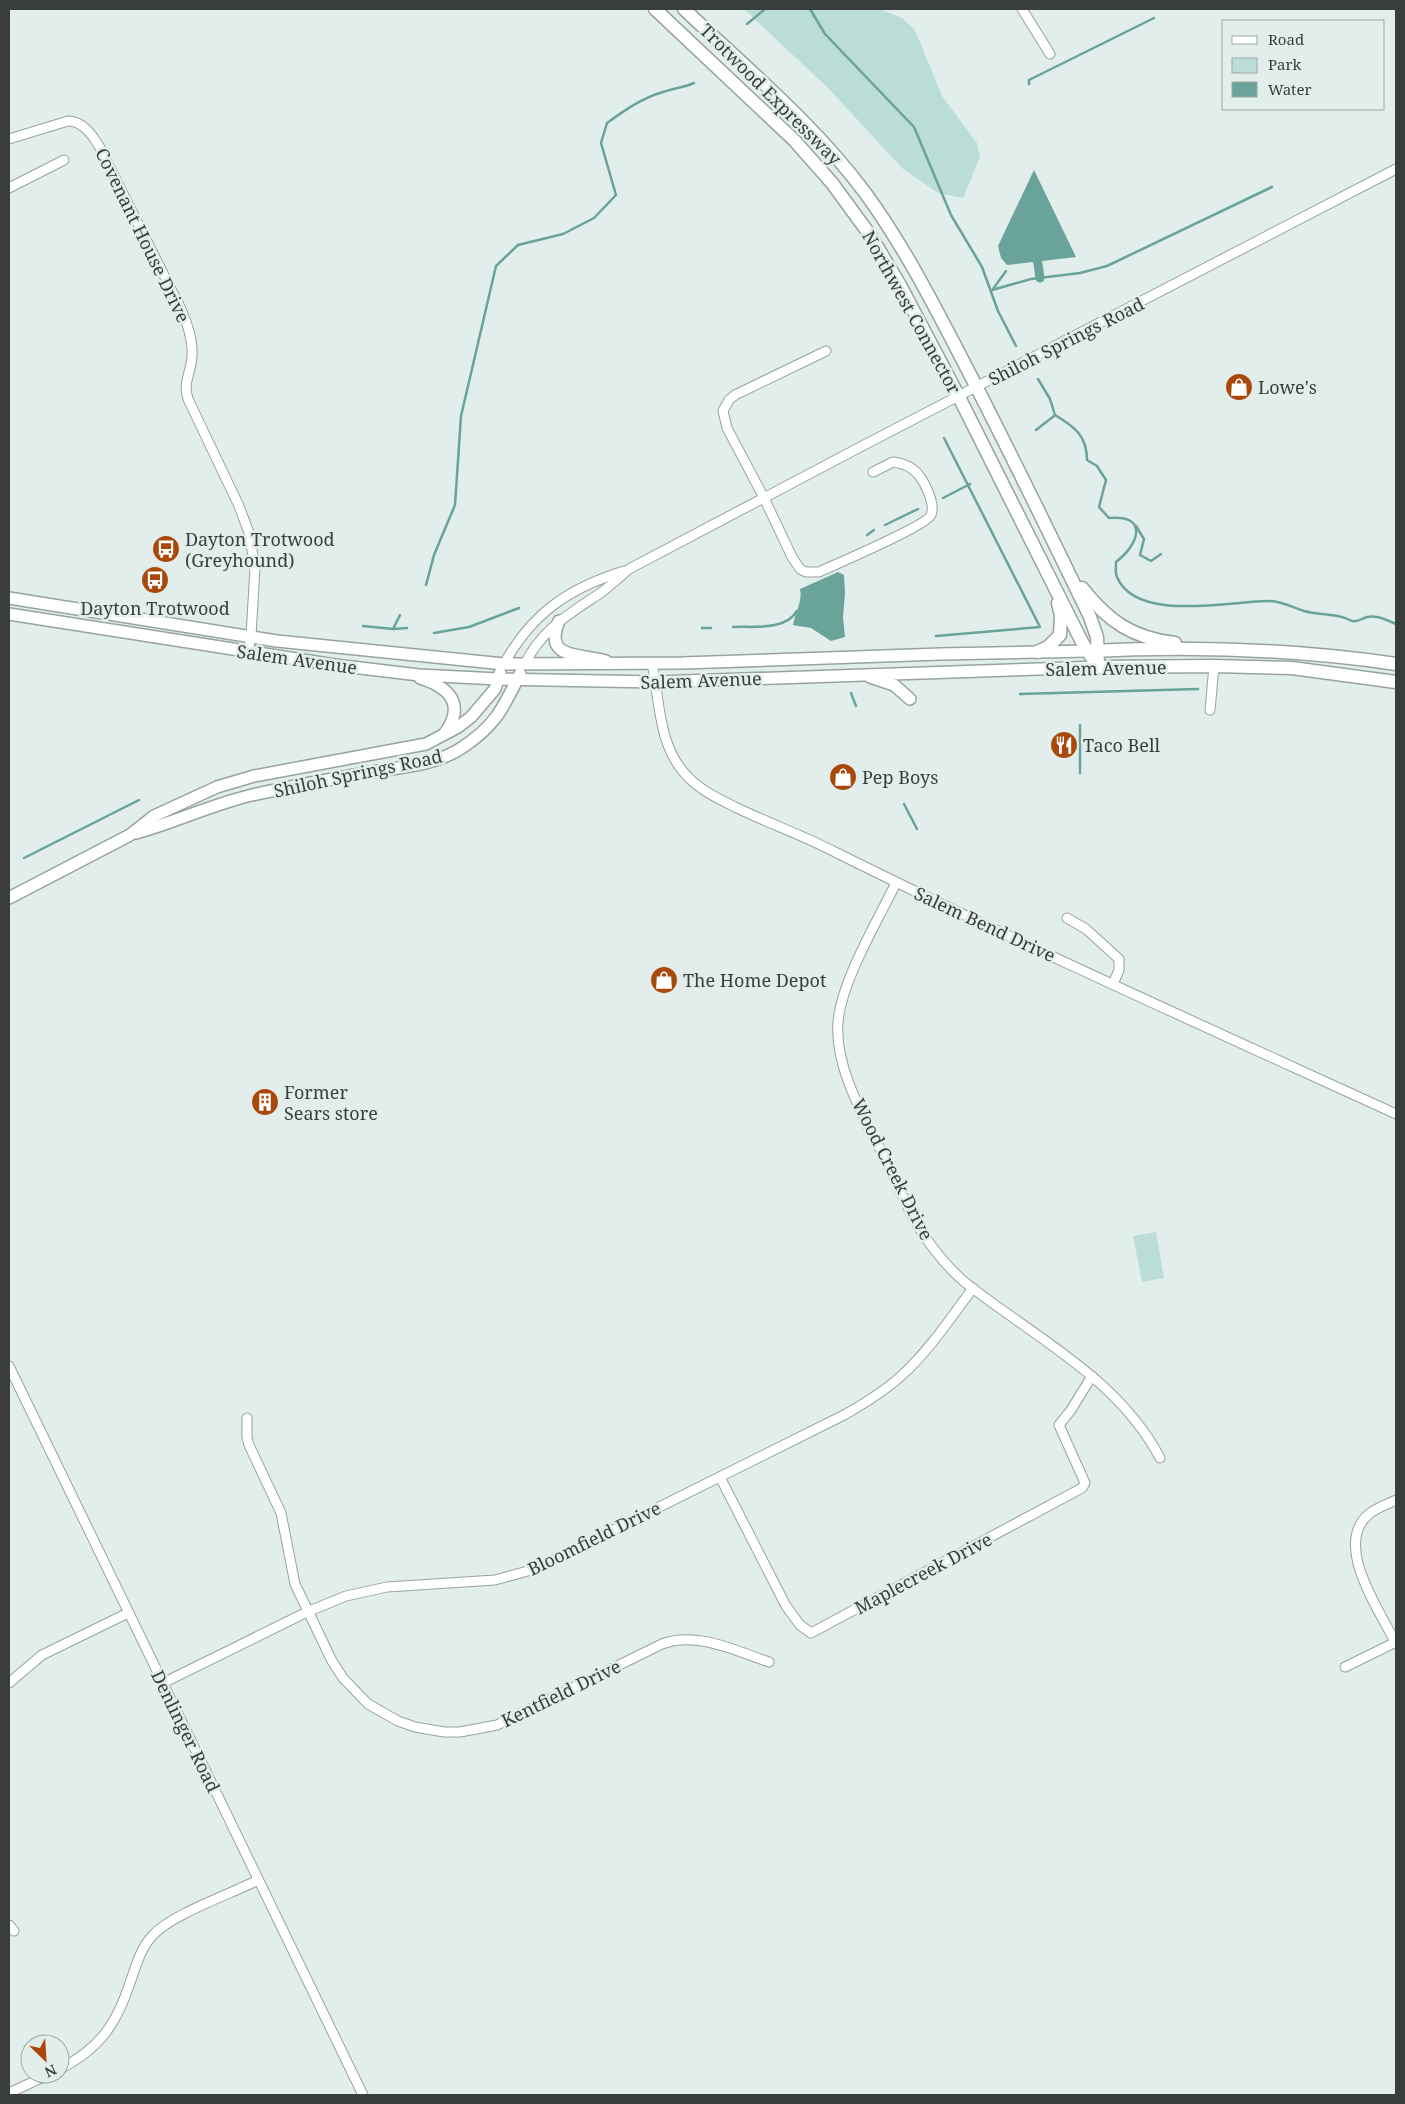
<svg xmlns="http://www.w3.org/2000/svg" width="1405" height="2104" viewBox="0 0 1405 2104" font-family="'Noto Serif',serif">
	<rect width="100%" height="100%" fill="#e2eeec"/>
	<!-- green -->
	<g fill="#baded7">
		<path d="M744 9H879L902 18 915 30 942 96 977 143 980 157 963 198 938 193 902 168 828 88Z"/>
		<path d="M1156 1232 1164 1278 1142 1282 1133 1236Z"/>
	</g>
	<!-- water -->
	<g fill="#69a399">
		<path d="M1034 170 1076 257 1007 265 1001 258 998 246Z"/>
		<path d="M838 572 844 575 845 593 843 617 845 637 831 641 811 628 793 625C795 614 803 599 800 589Z"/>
	</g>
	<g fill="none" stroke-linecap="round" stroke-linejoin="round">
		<!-- stream -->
		<g stroke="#69a399" stroke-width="2.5">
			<path d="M810 9 825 34 914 127 951 215 982 267 998 311 1016 346"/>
			<path d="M747 24 765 9"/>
			<path d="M1029 84V80L1154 18"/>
			<path d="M993 289 1006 271"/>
			<path d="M992 290 1031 279 1080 273 1107 266 1272 187"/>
			<path d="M1038 379 1050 399 1055 415C1075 427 1087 436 1087 460L1097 466 1106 480 1099 507 1109 518C1150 514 1138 546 1116 562 1116 566 1115 573 1117 577 1136 623 1230 601 1268 601 1282 601 1291 607 1304 611 1315 614 1327 614 1338 616 1343 617 1348 619 1352 621 1358 622 1362 619 1367 617 1378 615 1386 620 1396 624"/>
			<path d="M1036 430 1054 416"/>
			<path d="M943 498 970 484"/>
			<path d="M885 525 918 509"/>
			<path d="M1136 526 1144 539 1140 555 1151 561 1161 554"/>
			<path d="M867 535 874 530"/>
			<path d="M426 585 434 555 455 505 461 416 496 266 518 245 563 234 594 218 616 195 601 143 607 123C625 110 642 98 663 92 674 88 682 88 694 83"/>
			<path d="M363 626 393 629 407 628"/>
			<path d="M733 627C753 626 785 631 797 611"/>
			<path d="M702 628H711"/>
			<path d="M393 629 400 615"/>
			<path d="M434 633 469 627 519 608"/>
			<path d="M936 636 1040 627 944 438"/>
			<path d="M851 693 856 706"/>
			<path d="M1020 694 1198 689"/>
			<path d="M1080 773V725"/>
			<path d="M904 804 917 829"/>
			<path d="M24 858 139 800"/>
		</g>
		<!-- canal -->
		<path stroke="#69a399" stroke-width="9" d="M1037 257 1040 278"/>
		<!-- minor casing -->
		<g stroke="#97a3a0" stroke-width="11">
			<g id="minor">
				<path d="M1022 9 1050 54"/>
				<path d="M9 139 68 121C83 121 92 135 99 146L181 309C189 327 196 349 190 368 187 382 184 385 188 399L239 506 249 533 255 567 251 636 248 652"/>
				<path d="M9 188 64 160"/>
				<path d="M826 351 735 395 729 400 723 411 727 428 764 498 792 557 800 569 806 572H819C836 564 926 526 931 515 935 506 929 493 925 485 918 471 909 464 893 462L873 472"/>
				<path d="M652 663C660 702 658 748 689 778 702 791 719 799 735 807 768 823 802 835 835 852 1020 944 1208 1028 1396 1114"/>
				<path d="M504 664C532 613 569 588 624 571"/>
				<path d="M525 664C541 630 569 614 599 594 610 586 619 578 629 569L866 444 1396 169"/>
				<path d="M1210 710 1214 666"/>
				<path d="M896 883C878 920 841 982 838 1022 834 1070 868 1124 889 1166 899 1189 909 1213 923 1234 936 1253 952 1273 971 1287 1038 1339 1119 1380 1160 1458"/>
				<path d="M1067 918 1086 929 1119 959V970L1113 984"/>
				<path d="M9 1366 363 2095"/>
				<path d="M247 1418V1437L249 1445 281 1513 295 1584 332 1661 343 1678 368 1704 398 1721 415 1727 444 1732H460L497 1725 662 1644C697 1631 736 1651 769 1662"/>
				<path d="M720 1477 786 1606 800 1625 811 1633 1082 1488 1085 1483 1059 1425 1071 1410 1092 1376"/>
				<path d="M1396 1500C1388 1504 1376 1508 1369 1514 1332 1545 1381 1612 1396 1644"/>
				<path d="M1345 1667 1396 1642"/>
				<path d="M9 1683 42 1655 128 1613"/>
				<path d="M163 1683 307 1612 346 1596 387 1587 495 1580 535 1569 565 1554 846 1414C865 1403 883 1392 900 1377 928 1352 950 1319 973 1288"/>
				<path d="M9 1925 14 1931"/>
				<path d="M60 2069C100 2048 116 2025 130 1983 136 1966 140 1949 153 1935 172 1914 231 1894 258 1880"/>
				<path d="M9 2093 50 2074"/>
			</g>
		</g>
		<!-- major casing -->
		<g stroke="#97a3a0" stroke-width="14">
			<g id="major">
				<path d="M9 598 277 641 504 664 682 663 941 654 1088 651"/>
				<path d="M9 614 335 665 419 675 498 679 656 682 1098 667"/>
				<path d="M559 621C543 660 579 653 606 661"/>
				<path d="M870 677 894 685 910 699"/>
				<path d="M420 678C449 687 466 704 445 733"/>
				<path d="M136 833C176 822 213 804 252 795 292 786 332 779 372 772 402 767 437 765 463 747 496 725 503 708 520 674"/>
				<path d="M9 898 130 835 154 816 217 787 254 776 426 744 458 727 471 717 495 689 500 673"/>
			</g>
		</g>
		<!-- highway casing -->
		<g stroke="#97a3a0" stroke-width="15">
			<g id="highway">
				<path d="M655 9 794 140 832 183 870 235 900 285 959 397 1082 642 1098 667"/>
				<path d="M684 9C747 69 814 124 866 194 903 245 932 301 961 357 1006 443 1048 530 1090 617L1097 637 1098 667"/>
				<path d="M1082 588C1108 621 1132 638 1175 643"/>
				<path d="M1090 651C1193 646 1295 649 1396 664"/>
				<path d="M1037 652 1048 647 1060 635 1061 616 1058 603"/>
				<path d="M1098 667 1214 666 1292 668 1396 682"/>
			</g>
		</g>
		<!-- minor -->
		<use href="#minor" stroke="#fff" stroke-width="9"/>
		<!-- major -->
		<use href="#major" stroke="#fff" stroke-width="11"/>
		<!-- highway -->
		<use href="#highway" stroke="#fff" stroke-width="12"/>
	</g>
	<!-- icons -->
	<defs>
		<g id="shop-disc" transform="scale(1.4375)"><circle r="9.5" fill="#aa480b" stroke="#e2eeec"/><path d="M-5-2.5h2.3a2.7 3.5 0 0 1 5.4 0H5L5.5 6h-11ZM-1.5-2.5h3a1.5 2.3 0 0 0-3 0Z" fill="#fff"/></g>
		<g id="bus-disc" transform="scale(1.4375)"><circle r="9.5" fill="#aa480b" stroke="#e2eeec"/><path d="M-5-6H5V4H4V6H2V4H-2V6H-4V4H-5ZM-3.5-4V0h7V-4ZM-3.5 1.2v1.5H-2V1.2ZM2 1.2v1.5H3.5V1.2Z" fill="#fff"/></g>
		<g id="restaurant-disc" transform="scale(1.4375)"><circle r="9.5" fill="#aa480b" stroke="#e2eeec"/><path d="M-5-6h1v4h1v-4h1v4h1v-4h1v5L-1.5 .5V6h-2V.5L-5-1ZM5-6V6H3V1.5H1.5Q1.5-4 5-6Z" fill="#fff"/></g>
		<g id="building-disc" transform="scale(1.4375)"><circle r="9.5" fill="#aa480b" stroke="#e2eeec"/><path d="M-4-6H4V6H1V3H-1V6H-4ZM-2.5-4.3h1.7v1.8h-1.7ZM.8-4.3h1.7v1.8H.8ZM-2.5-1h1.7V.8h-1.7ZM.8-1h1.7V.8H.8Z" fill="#fff"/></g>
	</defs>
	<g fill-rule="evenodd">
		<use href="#shop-disc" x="1239" y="387"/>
		<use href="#bus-disc" x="166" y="549"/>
		<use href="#bus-disc" x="155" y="580"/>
		<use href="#restaurant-disc" x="1064" y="745"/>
		<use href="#shop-disc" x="843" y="777"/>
		<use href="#shop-disc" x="664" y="980"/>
		<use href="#building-disc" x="265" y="1102"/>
	</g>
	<g text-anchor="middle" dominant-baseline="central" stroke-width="5" stroke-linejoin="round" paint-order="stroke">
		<!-- street labels -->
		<g font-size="18" fill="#393e3d" stroke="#e2eeec">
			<text transform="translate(771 94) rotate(45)">Trotwood Expressway</text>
			<text transform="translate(143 235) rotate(64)">Covenant House Drive</text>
			<text transform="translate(912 312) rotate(61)">Northwest Connector</text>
			<text transform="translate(1066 341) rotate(-27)">Shiloh Springs Road</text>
			<text transform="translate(297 659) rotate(8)">Salem Avenue</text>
			<text transform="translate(1106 668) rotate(-1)">Salem Avenue</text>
			<text transform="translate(701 680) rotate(-2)">Salem Avenue</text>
			<text transform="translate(358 773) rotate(-12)">Shiloh Springs Road</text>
			<text transform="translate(985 924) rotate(25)">Salem Bend Drive</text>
			<text transform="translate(893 1169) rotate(63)">Wood Creek Drive</text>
			<text transform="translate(594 1538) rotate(-26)">Bloomfield Drive</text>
			<text transform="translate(923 1573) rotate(-28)">Maplecreek Drive</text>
			<text transform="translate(561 1693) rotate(-26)">Kentfield Drive</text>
			<text transform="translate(186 1731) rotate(64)">Denlinger Road</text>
		</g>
		<!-- poi labels -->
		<g font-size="18" fill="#393e3d" stroke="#e2eeec" text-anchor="start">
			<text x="1258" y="387">Lowe's</text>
			<text x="185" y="539">Dayton Trotwood<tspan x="185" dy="21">(Greyhound)</tspan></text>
			<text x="155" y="608" text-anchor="middle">Dayton Trotwood</text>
			<text x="1083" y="745">Taco Bell</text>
			<text x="862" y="777">Pep Boys</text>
			<text x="683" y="980">The Home Depot</text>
			<text x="284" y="1092">Former<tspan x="284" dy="21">Sears store</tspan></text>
		</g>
	</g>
	<!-- border -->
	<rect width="1405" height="2104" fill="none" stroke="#393e3d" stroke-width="20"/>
	<!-- legend -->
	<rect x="1222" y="20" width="162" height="90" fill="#e2eeec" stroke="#9ea8a6"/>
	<rect x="1232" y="36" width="25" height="8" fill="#ffffff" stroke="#9ea8a6"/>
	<text x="1268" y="45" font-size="15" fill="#393e3d">Road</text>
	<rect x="1232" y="58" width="25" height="15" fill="#baded7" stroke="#9ea8a6"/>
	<text x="1268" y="70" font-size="15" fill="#393e3d">Park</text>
	<rect x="1232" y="82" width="25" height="15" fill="#69a399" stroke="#9ea8a6"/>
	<text x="1268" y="95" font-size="15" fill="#393e3d">Water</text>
	<!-- north arrow -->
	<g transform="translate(45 2059) rotate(155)"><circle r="24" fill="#e2eeec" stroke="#9ea8a6"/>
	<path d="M0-4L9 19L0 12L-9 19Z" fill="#aa480b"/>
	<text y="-8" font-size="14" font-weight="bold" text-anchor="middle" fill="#393e3d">N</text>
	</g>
</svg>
